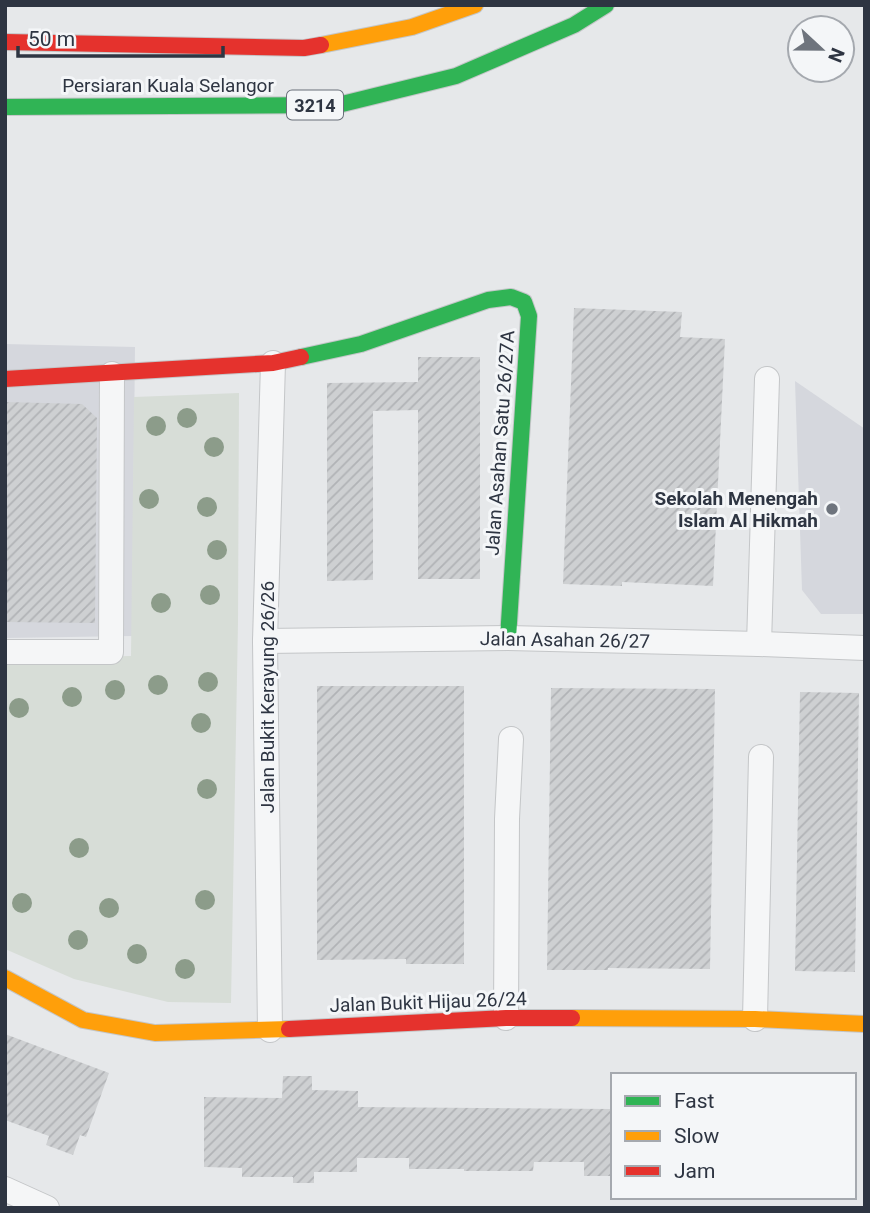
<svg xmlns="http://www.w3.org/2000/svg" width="870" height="1213" viewBox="0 0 870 1213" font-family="Roboto,sans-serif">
	<defs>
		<pattern id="building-hatch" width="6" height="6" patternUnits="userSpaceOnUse" patternTransform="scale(1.75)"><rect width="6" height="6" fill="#ced0d2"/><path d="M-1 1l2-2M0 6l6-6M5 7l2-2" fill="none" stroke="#b1b3b6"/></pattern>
	</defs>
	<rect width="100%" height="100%" fill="#e6e8ea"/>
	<!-- built -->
	<g fill="#d5d7dd">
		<path d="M5 344 135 347 132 636 5 638Z"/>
		<path d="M795 381 865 429V614H821L802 590Z"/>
	</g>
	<!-- green -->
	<path fill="#d7ddd7" d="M239 393 238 622 231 1003 168 1002 74 979 5 949V658L131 656 134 397Z"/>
	<!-- building -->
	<g fill="url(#building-hatch)">
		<path d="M574 308 682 312 680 337 725 339 713 586 622 582V586L563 584Z"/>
		<path d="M418 357H480V579H418V410L373 411V580L327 581V383L418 382Z"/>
		<path d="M5 402 82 404 97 418 95 623 5 622Z"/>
		<path d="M317 686H464V964H406V959L317 960Z"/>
		<path d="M551 688 715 689 710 969 608 968V970H547Z"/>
		<path d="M800 692 859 693 855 972 795 971Z"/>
		<path d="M5 1034 109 1073 86 1137 80 1135 73 1155 46 1145 49 1136 5 1120Z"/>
		<path d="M283 1076H312V1090L358 1091V1107L612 1109 613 1176H584V1162H534L533 1171H464V1169H409V1158H357V1172H314V1183H293V1177H242V1168L204 1167V1097L282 1098Z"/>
	</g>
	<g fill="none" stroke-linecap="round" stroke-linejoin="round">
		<!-- street casing -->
		<g stroke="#c4c6c8" stroke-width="26">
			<g id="street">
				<path d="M265 641 508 638 759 644 865 648"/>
				<path d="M759 644 767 379"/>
				<path d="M5 652H111L112 374"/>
				<path d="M506 1018 507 819 511 739"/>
				<path d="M755 1019 761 757"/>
				<path d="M270 1030 265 641 273 363"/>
				<path d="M5 1189 47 1208"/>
			</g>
		</g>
		<!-- fast casing -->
		<g stroke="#c4c6c8" stroke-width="18">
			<g id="fast">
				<path d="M5 107 338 105 456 76 574 25 606 5"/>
				<path d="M301 357 361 344 488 300 511 297 524 302 529 316 508 638"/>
			</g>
		</g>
		<!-- slow casing -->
		<g stroke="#c4c6c8" stroke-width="18">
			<g id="slow">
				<path d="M321 45 412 27 475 5"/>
				<path d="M5 978 83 1020 155 1033 289 1029"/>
				<path d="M572 1018 755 1019 865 1024"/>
			</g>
		</g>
		<!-- jam casing -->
		<g stroke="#c4c6c8" stroke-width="18">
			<g id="jam">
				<path d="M5 42 304 48 321 45"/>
				<path d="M5 379 273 363 301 357"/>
				<path d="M289 1029 506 1018H572"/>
			</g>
		</g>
		<!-- street -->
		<use href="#street" stroke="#f5f6f7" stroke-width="24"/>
		<!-- fast -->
		<use href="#fast" stroke="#30b455" stroke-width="16"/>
		<!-- slow -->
		<use href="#slow" stroke="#ff9f0a" stroke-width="16"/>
		<!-- jam -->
		<use href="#jam" stroke="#e5322d" stroke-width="16"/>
	</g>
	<!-- trees -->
	<g fill="#8c9c8a">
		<circle cx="187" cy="418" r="10"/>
		<circle cx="156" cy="426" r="10"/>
		<circle cx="214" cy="447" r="10"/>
		<circle cx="149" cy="499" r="10"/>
		<circle cx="207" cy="507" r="10"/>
		<circle cx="217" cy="550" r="10"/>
		<circle cx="210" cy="595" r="10"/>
		<circle cx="161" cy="603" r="10"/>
		<circle cx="208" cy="682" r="10"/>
		<circle cx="158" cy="685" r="10"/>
		<circle cx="115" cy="690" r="10"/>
		<circle cx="72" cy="697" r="10"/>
		<circle cx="19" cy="708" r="10"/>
		<circle cx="201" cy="723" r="10"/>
		<circle cx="207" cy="789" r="10"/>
		<circle cx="79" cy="848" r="10"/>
		<circle cx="205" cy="900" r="10"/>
		<circle cx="22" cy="903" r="10"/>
		<circle cx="109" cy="908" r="10"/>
		<circle cx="78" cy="940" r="10"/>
		<circle cx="137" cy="954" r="10"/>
		<circle cx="185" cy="969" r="10"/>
	</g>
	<!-- markers -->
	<circle fill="#6e747d" stroke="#f4f6f8" stroke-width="2.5" cx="832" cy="509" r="7"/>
	<g text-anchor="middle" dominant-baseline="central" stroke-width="6" stroke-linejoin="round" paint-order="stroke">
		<!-- shield labels -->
		<rect fill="#f4f6f8" stroke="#696f79" stroke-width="2" x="287" y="90.5" width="56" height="29" rx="5"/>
		<g font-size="18" font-weight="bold" fill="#2e3542">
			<text x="315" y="105">3214</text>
		</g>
		<!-- street labels -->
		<g font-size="19" fill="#2e3542" stroke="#f4f6f8">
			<text x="168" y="85">Persiaran Kuala Selangor</text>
			<text transform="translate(500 443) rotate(-86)">Jalan Asahan Satu 26/27A</text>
			<text transform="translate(565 640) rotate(1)">Jalan Asahan 26/27</text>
			<text transform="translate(267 697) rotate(-90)">Jalan Bukit Kerayung 26/26</text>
			<text transform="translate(428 1002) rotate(-2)">Jalan Bukit Hijau 26/24</text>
		</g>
		<!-- poi labels -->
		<g font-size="19" font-weight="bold" fill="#2e3542" stroke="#f4f6f8" text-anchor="end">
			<text x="818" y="498">Sekolah Menengah<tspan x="818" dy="22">Islam Al Hikmah</tspan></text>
		</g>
	</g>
	<!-- border -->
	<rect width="870" height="1213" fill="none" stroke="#2e3542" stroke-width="14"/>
	<!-- legend -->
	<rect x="611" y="1073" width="245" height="126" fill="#f4f6f8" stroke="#a5a9af" stroke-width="2"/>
	<rect x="625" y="1096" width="35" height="10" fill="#30b455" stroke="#a5a9af" stroke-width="2"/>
	<text x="674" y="1108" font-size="21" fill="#2e3542">Fast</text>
	<rect x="625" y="1131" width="35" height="10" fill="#ff9f0a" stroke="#a5a9af" stroke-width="2"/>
	<text x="674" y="1143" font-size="21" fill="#2e3542">Slow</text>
	<rect x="625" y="1166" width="35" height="10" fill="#e5322d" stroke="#a5a9af" stroke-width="2"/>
	<text x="674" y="1178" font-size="21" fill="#2e3542">Jam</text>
	<!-- north arrow -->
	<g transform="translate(821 49) rotate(112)"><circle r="33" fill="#f4f6f8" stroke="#a5a9af" stroke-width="2"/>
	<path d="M0-5L12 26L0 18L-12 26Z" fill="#6e747d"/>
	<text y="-10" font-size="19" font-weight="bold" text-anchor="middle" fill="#2e3542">N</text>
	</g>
	<!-- scale -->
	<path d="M18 46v10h205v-10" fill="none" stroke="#2e3542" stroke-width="3.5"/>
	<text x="28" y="46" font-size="21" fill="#2e3542" stroke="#f4f6f8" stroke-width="5" paint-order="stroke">50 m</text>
</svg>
